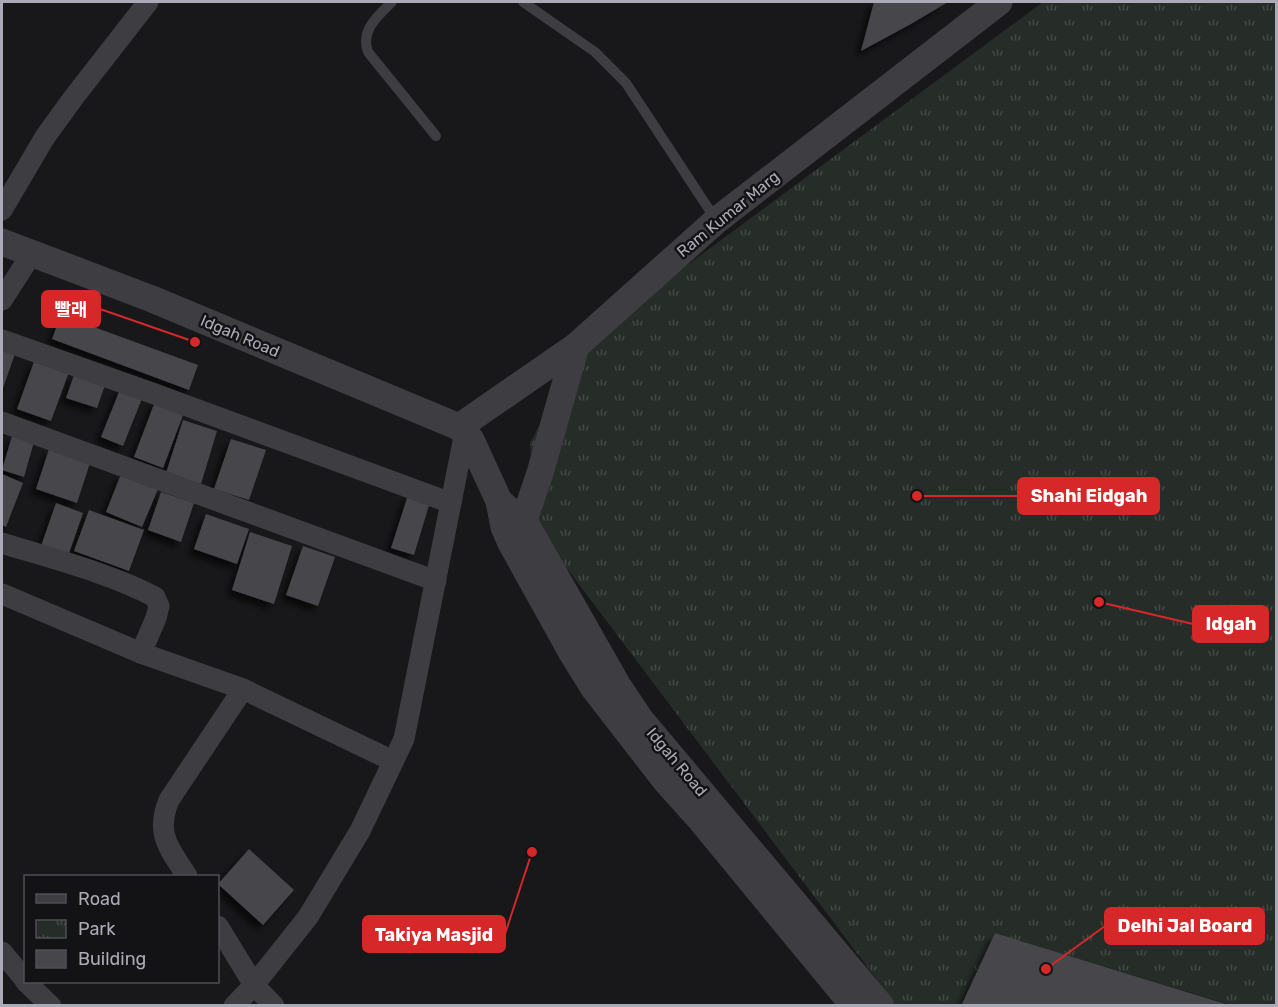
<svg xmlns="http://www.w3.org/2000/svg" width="1278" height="1007" viewBox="0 0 1278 1007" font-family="Rubik,'Noto Sans KR',sans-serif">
	<defs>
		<pattern id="park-tufts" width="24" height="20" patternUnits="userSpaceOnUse" patternTransform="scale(1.5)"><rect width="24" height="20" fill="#262d29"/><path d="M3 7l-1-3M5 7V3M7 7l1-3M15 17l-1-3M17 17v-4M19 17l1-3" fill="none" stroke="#434946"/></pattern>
		<filter id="shadow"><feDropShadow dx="-5.5" dy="5.5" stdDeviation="3" flood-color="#0009"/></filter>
	</defs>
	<rect width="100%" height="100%" fill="#181719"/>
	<!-- park -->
	<path fill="url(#park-tufts)" d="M1043 2H1276V1005H1231L995 933 961 1005H896L535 526 530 443 586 340Z"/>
	<!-- building -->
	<g fill="#47464b" filter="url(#shadow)">
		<path d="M874 2H948L911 24 861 51Z"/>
		<path d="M61 315 198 365 189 390 52 339Z"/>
		<path d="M2 346 16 351 2 391Z"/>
		<path d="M35 359 69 372 51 421 17 409Z"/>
		<path d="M74 375 105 385 97 408 66 398Z"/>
		<path d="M121 387 143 396 123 446 101 437Z"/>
		<path d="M156 399 185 410 163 468 134 457Z"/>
		<path d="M183 420 217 431 201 484 166 473Z"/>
		<path d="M12 436 34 442 24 477 2 470Z"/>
		<path d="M231 439 266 450 249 500 214 489Z"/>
		<path d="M49 449 90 463 77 503 36 489Z"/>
		<path d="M2 474 23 483 6 527 2 525Z"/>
		<path d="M121 474 158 489 142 527 106 512Z"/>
		<path d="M161 492 194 503 181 542 148 530Z"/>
		<path d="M408 495 430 502 414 555 391 548Z"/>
		<path d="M56 503 83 513 67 559 40 549Z"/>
		<path d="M89 510 144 530 129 571 74 551Z"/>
		<path d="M206 514 249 529 237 564 194 549Z"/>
		<path d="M250 532 292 546 274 604 232 590Z"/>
		<path d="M303 546 335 557 318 606 286 595Z"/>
		<path d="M249 849 294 890 263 925 218 884Z"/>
		<path d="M995 933 1229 1005V1006H961Z"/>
	</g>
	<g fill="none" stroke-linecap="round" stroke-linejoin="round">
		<!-- service -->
		<g stroke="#3e3e42" stroke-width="10">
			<path d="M392 2C378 16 360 30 368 52L436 136"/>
			<path d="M523 2 595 52 626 83 716 220"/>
		</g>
		<!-- minor -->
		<g stroke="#3e3e42" stroke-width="21">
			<path d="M2 210 45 137 74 97 148 2"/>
			<path d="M2 300 31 255"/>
			<path d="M2 340 152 393 451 503"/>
			<path d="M2 422 436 581"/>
			<path d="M2 543C53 559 107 572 155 597L159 606 156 618 141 653"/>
			<path d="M2 594 141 653 243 689 393 761"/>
			<path d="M187 876C169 848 155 834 169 800L243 689"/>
			<path d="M218 926 254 985 274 1006"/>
			<path d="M2 952 26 981"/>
			<path d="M26 982 51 1006"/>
			<path d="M234 1006 254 985 308 917 360 831 404 739 465 432"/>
		</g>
		<!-- tertiary -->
		<g stroke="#3e3e42" stroke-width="27">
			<path d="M2 242 152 299 459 427 471 440 499 501 504 527 511 543 572 653 593 687 665 780 699 818 854 1006"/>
			<path d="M459 427 576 346 717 220 999 2"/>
			<path d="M499 501 528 528 618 686 640 719 881 1006"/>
			<path d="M523 523 540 473 576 346"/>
		</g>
	</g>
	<g text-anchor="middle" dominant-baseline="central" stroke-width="5" stroke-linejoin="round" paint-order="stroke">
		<!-- street labels -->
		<g font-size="16" fill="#ababb7" stroke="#131214">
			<text transform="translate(728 214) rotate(-39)">Ram Kumar Marg</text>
			<text transform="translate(240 336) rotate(23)">Idgah Road</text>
			<text transform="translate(677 762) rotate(50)">Idgah Road</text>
		</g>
	</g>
	<!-- callouts -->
	<path fill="none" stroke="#d62828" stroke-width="2" d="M195 342L100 309M917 496L1018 496M1099 602L1193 624M1046 969L1105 926M532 852L505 934"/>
	<g fill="#d62828" stroke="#131214" stroke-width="2">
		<circle cx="195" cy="342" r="6"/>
		<circle cx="917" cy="496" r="6"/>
		<circle cx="1099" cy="602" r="6"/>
		<circle cx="1046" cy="969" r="6"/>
		<circle cx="532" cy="852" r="6"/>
	</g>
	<g fill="#d62828" stroke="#d62828" stroke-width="2">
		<rect x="42" y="291" width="58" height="36" rx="6"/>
		<rect x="1018" y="478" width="141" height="36" rx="6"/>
		<rect x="1193" y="606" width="75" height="36" rx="6"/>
		<rect x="1105" y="908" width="159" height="36" rx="6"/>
		<rect x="363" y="916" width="142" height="36" rx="6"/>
	</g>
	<g font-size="18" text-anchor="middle" font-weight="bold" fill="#fff">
		<text x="71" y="316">빨래</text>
		<text x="1089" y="502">Shahi Eidgah</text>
		<text x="1231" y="630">Idgah</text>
		<text x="1185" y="932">Delhi Jal Board</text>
		<text x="434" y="941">Takiya Masjid</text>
	</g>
	<!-- border -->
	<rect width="1278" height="1007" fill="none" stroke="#ababb7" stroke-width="6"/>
	<!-- legend -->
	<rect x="24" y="875" width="195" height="108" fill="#131214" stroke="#504f55" stroke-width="1.5"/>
	<rect x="36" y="894" width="30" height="9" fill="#3e3e42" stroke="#504f55" stroke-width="1.5"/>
	<text x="78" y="905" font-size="18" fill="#ababb7">Road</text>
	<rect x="36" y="920" width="30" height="18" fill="url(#park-tufts)" stroke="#504f55" stroke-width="1.5"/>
	<text x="78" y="935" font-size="18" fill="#ababb7">Park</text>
	<rect x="36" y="950" width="30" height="18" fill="#47464b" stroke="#504f55" stroke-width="1.5"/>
	<text x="78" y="965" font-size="18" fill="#ababb7">Building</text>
</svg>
